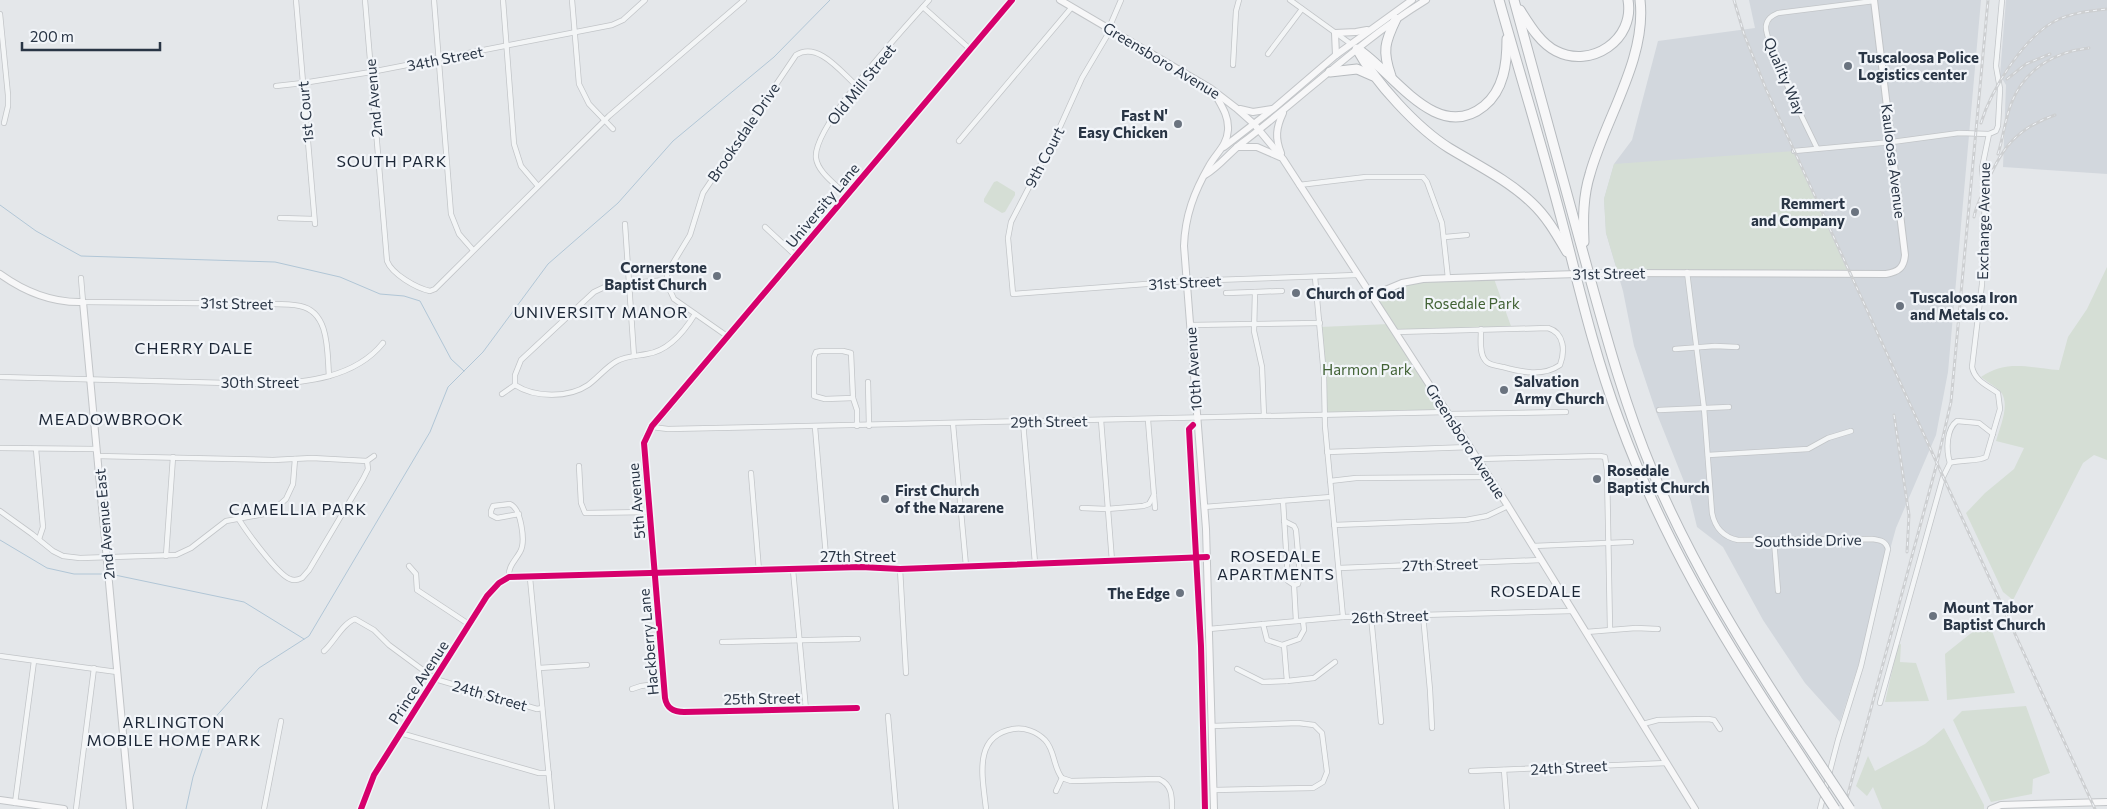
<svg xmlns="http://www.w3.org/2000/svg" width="2107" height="809" viewBox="0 0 2107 809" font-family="Commissioner,sans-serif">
	<rect width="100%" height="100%" fill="#e4e7ea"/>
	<!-- built -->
	<g fill="#d2d7dd">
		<path d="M1749 0H1981L1948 372 1936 435 1896 528 1858 666 1840 722 1805 683 1763 620 1723 547 1697 527 1689 494 1655 409 1634 346 1623 291 1606 233 1604 199 1614 164 1632 140 1658 41 1755 28Z"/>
		<path d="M2006 0H2107V174L2003 167 2006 85 2000 75Z"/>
	</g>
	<!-- green -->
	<g fill="#d5ded5">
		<path d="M1794 151 1849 274 1618 273 1606 233 1604 199 1614 164Z"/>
		<path d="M997 181 1015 192V195L1005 212 1002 213 984 202V199L994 182Z"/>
		<path d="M2107 267V460L2094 455 2083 463 2013 600 2003 592 1966 513 1985 493 2014 469 2024 448 1996 441C2000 427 2011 403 2000 391 1995 386 1987 382 1981 377 2007 359 2029 368 2059 370L2068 337 2087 309Z"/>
		<path d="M1493 276 1512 329 1395 332 1448 412 1325 415 1320 327 1389 324 1371 296 1402 283Z"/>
		<path d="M1989 623 2015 693 1947 700 1945 654 1970 634Z"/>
		<path d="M1901 644 1900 662 1916 663 1929 701 1885 702 1898 645Z"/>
		<path d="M2026 706 2050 773 2033 779 2032 794 1991 802 1953 720 1962 711Z"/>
		<path d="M1944 728 1984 805V809H1882L1873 787 1867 796 1856 786 1868 756 1875 771 1925 744Z"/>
	</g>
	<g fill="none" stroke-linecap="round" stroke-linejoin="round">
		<!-- stream -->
		<g stroke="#b1c6d6" stroke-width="1">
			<path d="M0 205 36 231 81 256 275 262 340 277 380 294 404 296 420 301 451 359 464 371"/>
			<path d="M0 540 47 568 74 574H106"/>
			<path d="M110 574 244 602 304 639"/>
			<path d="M186 809 193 777 212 721 259 668 309 636 430 432 448 387 483 352 548 264 618 203 673 141 774 57 830 0"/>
		</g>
		<!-- street casing -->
		<g stroke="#c2c5c8" stroke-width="6">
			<g id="street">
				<path d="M296 0 315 224"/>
				<path d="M365 0 387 261C392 274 416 288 430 291L435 289 609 116 744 0"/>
				<path d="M434 0 451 214 459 234 473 250"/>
				<path d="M503 0 514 144 521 166 538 186"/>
				<path d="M572 0 579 84 589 104 613 129"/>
				<path d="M1290 0 1351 44"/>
				<path d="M923 7 971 50"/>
				<path d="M0 14 8 95V106L4 123"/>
				<path d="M1109 28 1121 0"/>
				<path d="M1111 29 1082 78 1059 129 1011 222 1008 238 1013 294 1186 281 1357 275"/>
				<path d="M1268 54 1302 9"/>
				<path d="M1233 65 1236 11 1239 0"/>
				<path d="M276 86 303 83 371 72 612 25 623 20 645 0"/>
				<path d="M959 141 1072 7"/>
				<path d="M1817 148C1808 129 1764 42 1766 26 1767 19 1771 16 1778 13L1874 1"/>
				<path d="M1794 151 1892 142 1959 133 1989 134"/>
				<path d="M1299 185 1366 177H1423L1427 182 1442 223 1448 278"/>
				<path d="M847 196C837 185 818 173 816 158 812 126 906 27 929 0"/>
				<path d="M280 218 314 219"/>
				<path d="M625 224 634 356"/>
				<path d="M765 227 796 256"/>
				<path d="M1445 237 1467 235"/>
				<path d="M1687 272 1704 408 1712 513C1715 528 1723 537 1738 540L1872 539C1880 540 1886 541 1888 549L1861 666 1838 740 1820 809"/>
				<path d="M1315 277 1324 376 1325 426 1343 617"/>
				<path d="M81 278 83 302 273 304C281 304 291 304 300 306 330 312 327 352 329 376"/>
				<path d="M666 280 609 285 594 292 521 360 515 375V385C535 398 569 398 588 385 598 378 606 367 617 361 626 356 637 356 647 354 669 351 684 332 695 314"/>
				<path d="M1226 293 1255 292"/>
				<path d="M1190 325 1320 323"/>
				<path d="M1395 332 1548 328C1565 333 1565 352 1560 365 1543 377 1521 372 1503 367 1497 366 1488 365 1485 360 1479 353 1481 338 1481 329"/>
				<path d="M727 336 674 299 667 284V273L690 235 703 193 796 55C818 41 841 72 857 86"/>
				<path d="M1675 349 1715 346 1737 347"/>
				<path d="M821 351H843L851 353 853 398 825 399 814 396V357L816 352Z"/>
				<path d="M0 377 263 384C305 383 355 378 383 343"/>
				<path d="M868 382 869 426"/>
				<path d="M502 394 515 385"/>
				<path d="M853 398 857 410V426"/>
				<path d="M1659 410 1729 407"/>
				<path d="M1449 414 1566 412"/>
				<path d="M1264 416 1262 367 1254 331 1255 292 1282 291"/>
				<path d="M1101 420 1112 561"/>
				<path d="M1148 420 1155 508"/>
				<path d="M1023 422 1035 563"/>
				<path d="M953 424 966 566"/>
				<path d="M652 427 668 429 1448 412"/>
				<path d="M815 427 827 568"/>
				<path d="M0 448 97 449"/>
				<path d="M36 449 43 527 39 539"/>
				<path d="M1327 452 1471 447"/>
				<path d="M1708 455 1808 449 1828 438 1851 431"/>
				<path d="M97 456 273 460 312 458 367 461"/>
				<path d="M1478 459 1600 456 1605 457 1607 470 1610 629"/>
				<path d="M367 461 374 456"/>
				<path d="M1950 463C1946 450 1946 429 1957 421L1979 423 1993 434"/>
				<path d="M579 466 581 503 585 513 649 512"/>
				<path d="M751 473 759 571"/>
				<path d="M1330 481 1356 478 1489 477"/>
				<path d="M1283 501 1288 581 1294 585 1296 621"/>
				<path d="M1204 507 1331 497"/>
				<path d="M1082 508 1107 509 1143 506 1149 504 1154 495"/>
				<path d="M0 511 32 534 53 551 63 556 80 558 176 555 191 548 226 521 264 514 278 506 286 499 293 484 295 459"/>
				<path d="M238 518C246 531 278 575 290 579 294 581 298 580 302 578L309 570 363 479 368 469 367 461"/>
				<path d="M1284 521 1294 526 1296 530 1300 576 1298 584 1294 585"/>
				<path d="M1334 525 1466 520 1487 516 1508 506"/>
				<path d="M1774 540 1778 591"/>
				<path d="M1533 546 1631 542"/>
				<path d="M166 556 173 457"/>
				<path d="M409 566 416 574 417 590 470 625"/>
				<path d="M1339 568 1541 560"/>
				<path d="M900 569 906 673"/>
				<path d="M793 570 806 710"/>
				<path d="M655 574 665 698C667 709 674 712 684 712L857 708"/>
				<path d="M509 577C508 566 515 561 520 552 526 542 521 508 510 504L493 506 491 511V515L497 518 519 514"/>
				<path d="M530 578 552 809"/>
				<path d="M1423 615 1430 690 1432 728"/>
				<path d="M1371 616 1381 722"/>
				<path d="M1263 624 1267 640 1282 645 1299 639 1304 630 1303 621"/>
				<path d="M1209 629 1343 617 1572 611"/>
				<path d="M1586 632 1636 628 1658 629"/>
				<path d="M722 642 858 639"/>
				<path d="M1284 645 1287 681"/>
				<path d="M324 651C334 642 343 623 355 619L374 630 389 645 435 679 537 709 542 708"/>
				<path d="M0 656 117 672"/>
				<path d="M539 668 587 665"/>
				<path d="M1237 669 1263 682 1287 681 1314 678 1335 662"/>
				<path d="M632 689 641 686 664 683"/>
				<path d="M1880 703 1943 477 1950 463C1961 459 1978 462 1986 457L2000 409 1998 393C1987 385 1975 381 1972 367L1982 284 1985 196 1982 168 1989 134 1996 131 1998 126 2000 89 1996 66 2002 0"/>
				<path d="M888 716 896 809"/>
				<path d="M1643 724 1658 720 1708 719 1714 720 1720 729"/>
				<path d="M1212 726 1298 723 1314 725 1322 733 1327 772 1323 782 1313 788 1214 790"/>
				<path d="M400 733 539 773H549"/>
				<path d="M1504 770 1507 809"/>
				<path d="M1471 771 1667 763"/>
				<path d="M1056 791 1062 778"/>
				<path d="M15 803 34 661"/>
				<path d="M76 809 94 668"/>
				<path d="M264 809 281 721"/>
				<path d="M986 809C983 779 972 736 1013 729 1025 727 1037 732 1045 740 1055 750 1053 767 1062 778L1071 781 1159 779C1172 785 1172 796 1172 809"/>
			</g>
		</g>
		<!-- secondary casing -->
		<g stroke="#c2c5c8" stroke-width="8">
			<g id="secondary">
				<path d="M1060 0 1210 88 1236 108 1254 124 1283 159 1508 506 1695 809"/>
				<path d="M1336 55 1335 33 1356 32 1367 30"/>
				<path d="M1240 109 1253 112 1272 109"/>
				<path d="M1224 147 1273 109 1336 55 1412 0"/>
				<path d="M1237 147H1257L1280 157"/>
				<path d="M1281 153C1275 138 1276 128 1283 113"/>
				<path d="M1205 175C1219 167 1229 153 1242 143 1304 96 1359 41 1426 0"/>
				<path d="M1610 273 1886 274C1899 272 1904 267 1905 255L1874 0"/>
				<path d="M0 274C25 292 53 303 83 302L130 809"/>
				<path d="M1371 296 1402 283 1423 279 1545 275"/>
				<path d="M655 574 644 449 646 437 652 427 1012 0"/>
				<path d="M0 800 64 809"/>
				<path d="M361 809 374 775 487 596 499 583 509 577 861 567 900 569 1207 557"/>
				<path d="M1214 809 1206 529 1184 246C1185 216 1194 192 1209 166 1216 153 1227 146 1228 130 1229 116 1221 105 1215 94"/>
				<path d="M1991 809 2001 805 2107 802"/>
			</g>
		</g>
		<!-- highway casing -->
		<g stroke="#b6babe" stroke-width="11">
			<g id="highway">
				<path d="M1499 0C1521 78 1545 155 1565 233 1581 296 1596 359 1619 420 1662 538 1723 639 1792 743"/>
				<path d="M1514 0C1540 93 1564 186 1590 278 1608 343 1626 408 1652 470 1691 562 1742 645 1796 728"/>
				<path d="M1520 10C1529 24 1540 43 1556 51 1591 69 1635 40 1628 0"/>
				<path d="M1357 49C1375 82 1417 128 1449 148 1477 165 1508 180 1532 203 1547 217 1557 235 1567 252"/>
				<path d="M1359 50C1394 73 1437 144 1484 106 1504 90 1507 63 1507 39"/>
				<path d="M1330 72 1357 69 1373 76"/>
				<path d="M1391 76C1382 51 1385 42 1396 19"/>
				<path d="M1584 242C1583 219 1583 196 1590 174 1605 119 1647 58 1640 0"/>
			</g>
		</g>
		<!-- street -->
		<use href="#street" stroke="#f3f5f6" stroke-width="4.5"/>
		<!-- secondary -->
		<use href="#secondary" stroke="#f7f7f8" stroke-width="6"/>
		<!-- highway -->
		<use href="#highway" stroke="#f7f7f8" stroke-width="9"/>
		<!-- rail casing -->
		<g stroke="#cdcfd1" stroke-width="3">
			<g id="rail">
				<path d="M1734 0 1744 34 1766 89 2095 809"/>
				<path d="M2007 79 2026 64 2050 54"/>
				<path d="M1981 123C1991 90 2023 38 2055 21 2071 13 2089 11 2107 9"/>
				<path d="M1998 154C2003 138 2005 120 2011 104 2024 70 2053 52 2089 48"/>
				<path d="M1974 217C1976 206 1981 198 1985 188 2000 150 2015 129 2055 115"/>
				<path d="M1894 415 1909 515 1907 552"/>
				<path d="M1844 809 1937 463 1951 402 1988 0"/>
			</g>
		</g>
		<!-- rail -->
		<use href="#rail" stroke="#f2f5f9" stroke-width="1" stroke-dasharray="4" stroke-linecap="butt"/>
		<!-- secondary-bridge casing -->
		<g stroke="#c2c5c8" stroke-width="8" stroke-linecap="butt">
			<path id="secondary-bridge" d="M1545 275 1610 273"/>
		</g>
		<!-- highway-bridge casing -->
		<g stroke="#b6babe" stroke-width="11" stroke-linecap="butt">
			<g id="highway-bridge">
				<path d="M1796 728 1850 809"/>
				<path d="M1792 743 1835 809"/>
			</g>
		</g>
		<!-- secondary-bridge -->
		<use href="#secondary-bridge" stroke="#f7f7f8" stroke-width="6"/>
		<!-- highway-bridge -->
		<use href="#highway-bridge" stroke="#f7f7f8" stroke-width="9"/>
		<!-- cycleway casing -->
		<g stroke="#f2f5f9" stroke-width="9">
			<g id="cycleway">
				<path d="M1193 425 1189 429 1201 646 1205 809"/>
				<path d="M857 708 684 712C674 712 667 709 665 698L644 443 652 426 1012 0"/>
				<path d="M361 809 374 775 487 596 499 583 509 577 861 567 900 569 1207 557"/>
			</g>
		</g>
		<!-- cycleway -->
		<use href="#cycleway" stroke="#d6006c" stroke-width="6"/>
	</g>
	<!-- markers -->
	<g fill="#6a737f" stroke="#f2f5f9" stroke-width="2">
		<circle cx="1848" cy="66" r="5"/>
		<circle cx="1178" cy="124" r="5"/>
		<circle cx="1855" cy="212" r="5"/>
		<circle cx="717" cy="276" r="5"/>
		<circle cx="1296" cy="293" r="5"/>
		<circle cx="1900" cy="306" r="5"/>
		<circle cx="1504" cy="390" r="5"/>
		<circle cx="1597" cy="479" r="5"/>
		<circle cx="885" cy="499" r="5"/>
		<circle cx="1180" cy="593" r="5"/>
		<circle cx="1933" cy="616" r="5"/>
	</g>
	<g text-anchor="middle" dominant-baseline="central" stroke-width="4.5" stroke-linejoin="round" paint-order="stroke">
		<!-- poi labels -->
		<g font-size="15" font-weight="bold" fill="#293545" stroke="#f2f5f9" text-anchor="start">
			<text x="1858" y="57">Tuscaloosa Police<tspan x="1858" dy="17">Logistics center</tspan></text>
			<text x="1168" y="115" text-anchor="end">Fast N'<tspan x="1168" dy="17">Easy Chicken</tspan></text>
			<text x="1845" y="203" text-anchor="end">Remmert<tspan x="1845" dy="17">and Company</tspan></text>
			<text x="707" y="267" text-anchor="end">Cornerstone<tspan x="707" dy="17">Baptist Church</tspan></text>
			<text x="1306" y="293">Church of God</text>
			<text x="1910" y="297">Tuscaloosa Iron<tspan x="1910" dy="17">and Metals co.</tspan></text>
			<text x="1514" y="381">Salvation<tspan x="1514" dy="17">Army Church</tspan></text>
			<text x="1607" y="470">Rosedale<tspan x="1607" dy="17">Baptist Church</tspan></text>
			<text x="895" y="490">First Church<tspan x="895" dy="17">of the Nazarene</tspan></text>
			<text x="1170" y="593" text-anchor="end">The Edge</text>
			<text x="1943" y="607">Mount Tabor<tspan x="1943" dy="17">Baptist Church</tspan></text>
		</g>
		<!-- street labels -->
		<g font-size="15" fill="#293545" stroke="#f2f5f9">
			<text transform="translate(445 58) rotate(-11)">34th Street</text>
			<text transform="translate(1162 60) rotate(31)">Greensboro Avenue</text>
			<text transform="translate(1785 76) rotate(67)">Quality Way</text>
			<text transform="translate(861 84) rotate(-51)">Old Mill Street</text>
			<text transform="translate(373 98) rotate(-95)">2nd Avenue</text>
			<text transform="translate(305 112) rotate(-95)">1st Court</text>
			<text transform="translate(743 132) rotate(-56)">Brooksdale Drive</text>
			<text transform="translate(1044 157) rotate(-62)">9th Court</text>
			<text transform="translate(1894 161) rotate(83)">Kauloosa Avenue</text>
			<text transform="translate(822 205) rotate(-50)">University Lane</text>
			<text transform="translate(1983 221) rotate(-89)">Exchange Avenue</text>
			<text transform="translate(1609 273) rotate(-1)">31st Street</text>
			<text transform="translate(1185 282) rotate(-3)">31st Street</text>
			<text transform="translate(237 303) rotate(1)">31st Street</text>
			<text transform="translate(1193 369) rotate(-94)">10th Avenue</text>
			<text x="260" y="382">30th Street</text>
			<text transform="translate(1049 421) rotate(-1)">29th Street</text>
			<text transform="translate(1466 441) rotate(57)">Greensboro Avenue</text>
			<text transform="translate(636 501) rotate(-95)">5th Avenue</text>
			<text transform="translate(104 524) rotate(-95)">2nd Avenue East</text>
			<text transform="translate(1808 540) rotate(-1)">Southside Drive</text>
			<text x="858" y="556">27th Street</text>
			<text transform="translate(1440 564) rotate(-2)">27th Street</text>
			<text transform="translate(1390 616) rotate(-2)">26th Street</text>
			<text transform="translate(648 642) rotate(-95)">Hackberry Lane</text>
			<text transform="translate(418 682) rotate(-57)">Prince Avenue</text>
			<text transform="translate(490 695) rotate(16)">24th Street</text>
			<text transform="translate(762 698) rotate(-1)">25th Street</text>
			<text transform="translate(1569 767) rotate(-3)">24th Street</text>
		</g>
		<!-- park labels -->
		<g font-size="15" fill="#416235" stroke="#f2f5f9">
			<text x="1472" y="303">Rosedale Park</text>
			<text x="1367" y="369">Harmon Park</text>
		</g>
		<!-- neighbourhood labels -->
		<g font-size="16" letter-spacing="1" fill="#1b2636" stroke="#f2f5f9">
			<text x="392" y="160">SOUTH PARK</text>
			<text x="601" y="311">UNIVERSITY MANOR</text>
			<text x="194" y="347">CHERRY DALE</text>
			<text x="111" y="418">MEADOWBROOK</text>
			<text x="298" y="508">CAMELLIA PARK</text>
			<text x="1276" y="555">ROSEDALE<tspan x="1276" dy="18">APARTMENTS</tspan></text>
			<text x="1536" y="590">ROSEDALE</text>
			<text x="174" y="721">ARLINGTON<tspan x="174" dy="18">MOBILE HOME PARK</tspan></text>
		</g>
	</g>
	<!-- scale -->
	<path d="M22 42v8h138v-8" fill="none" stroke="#293545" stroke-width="2.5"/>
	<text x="30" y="42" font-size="15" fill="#293545" stroke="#f2f5f9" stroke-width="4" paint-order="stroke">200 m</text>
</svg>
